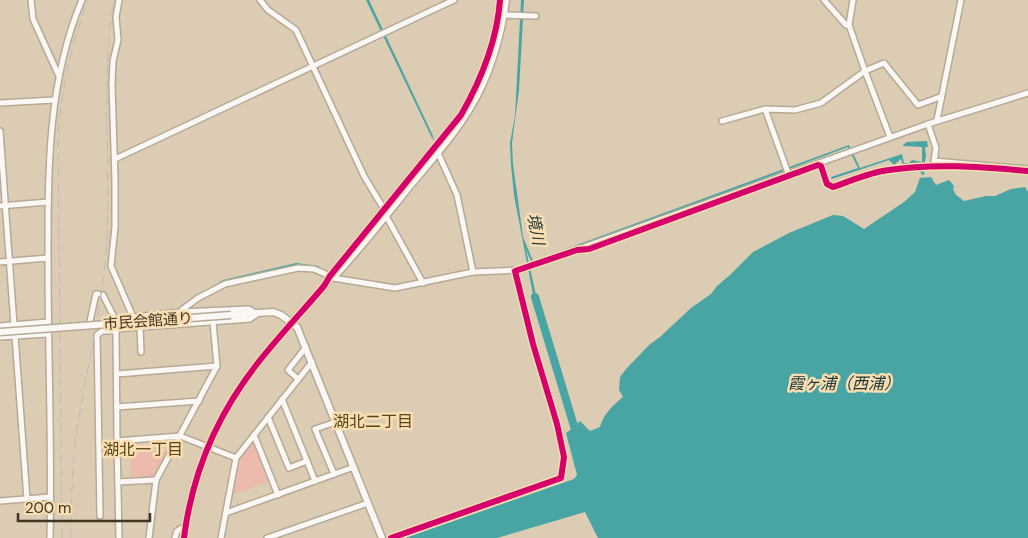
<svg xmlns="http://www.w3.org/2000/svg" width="1028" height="538" viewBox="0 0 1028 538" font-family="'DM Sans','Noto Sans JP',sans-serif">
	<rect width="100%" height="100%" fill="#dbccb3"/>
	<!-- green -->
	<g fill="#ecbbae">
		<path d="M252 441 255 442 270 481 231 496 237 460Z"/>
		<path d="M168 451 155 477 131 479 130 453Z"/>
	</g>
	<!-- water -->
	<g fill="#49a5a4">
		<path d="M366 0H369L433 136 432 138Z"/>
		<path d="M521 0H524L519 90 512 143 513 164 523 237 533 261 849 145 860 168 902 154 904 163H909L912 160 922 162V147L903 146V145L907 142 927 141 928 147H925L926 156 923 171 925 174 922 175 920 171 922 163C915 163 910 165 903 165L901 159 894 165 889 160 832 179 831 177 858 168 848 147 619 233 539 261 532 263 526 250 538 304 535 305 514 195 511 165 510 143 515 116Z"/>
		<path d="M931 177 936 185 949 180 954 186 953 189 956 195 964 201 986 196H995L1011 189 1025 187 1028 192V538H598L585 512 497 538H405L574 479 577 475 566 433 573 428 580 421 590 431 600 427C603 415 613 405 623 397L619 390 620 377 627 368 649 345 660 337 691 308 711 294 717 286 730 275 753 252 789 233 833 215 843 216 864 229 904 202 915 192 920 178Z"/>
		<path d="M50 183 52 184V334L54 538H52Z"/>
		<path d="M296 263 319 266 318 268 296 265 224 282 183 308 181 307 223 280Z"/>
	</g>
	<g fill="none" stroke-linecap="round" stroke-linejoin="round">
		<!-- stream -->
		<path stroke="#49a5a4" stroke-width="1" d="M432 136 434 140"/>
		<!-- river -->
		<path stroke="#49a5a4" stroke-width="8" d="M535 297 577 436"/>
		<!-- minor casing -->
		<g stroke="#b6aa96" stroke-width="8">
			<g id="minor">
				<path d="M31 0 33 19 58 74"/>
				<path d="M119 0 116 17 118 40 113 61 112 85 115 180V227L111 266 133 317"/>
				<path d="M260 0 268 10 296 30 364 176 385 211"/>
				<path d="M824 0 846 25H849"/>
				<path d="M853 0 849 25 865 71 890 137"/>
				<path d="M504 15 536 16"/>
				<path d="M0 103 54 100"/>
				<path d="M765 109 788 173"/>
				<path d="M937 120 961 0"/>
				<path d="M722 121 765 109 795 110 821 103 865 71 884 63 918 105 940 97"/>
				<path d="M928 124 1028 93"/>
				<path d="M0 131 14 325"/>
				<path d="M438 153 457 195 473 272"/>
				<path d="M115 159 454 0"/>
				<path d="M0 206 48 202"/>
				<path d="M385 214 423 283"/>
				<path d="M0 262 48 258"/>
				<path d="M333 278 395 288 473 272 520 270 928 124 936 148 934 161 1028 169"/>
				<path d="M103 295 115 319"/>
				<path d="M249 309 257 314 250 319 116 329 115 319 181 312Z"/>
				<path d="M181 312 183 309 198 298 225 284 298 268 314 269 330 276"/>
				<path d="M90 321 96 294H98"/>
				<path d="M0 326 48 322"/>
				<path d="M140 327 141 352"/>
				<path d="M116 329 117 441"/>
				<path d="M15 336 27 499"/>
				<path d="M0 337 48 334"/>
				<path d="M117 374 217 366"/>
				<path d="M298 379 288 370 306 347"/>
				<path d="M282 399 315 481"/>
				<path d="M117 407 199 401"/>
				<path d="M268 417 289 468 307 461"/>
				<path d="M254 435 278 495"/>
				<path d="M334 474 315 429 336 422"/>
				<path d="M118 482 156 480"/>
				<path d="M0 501 50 497"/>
				<path d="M226 513 354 467"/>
				<path d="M100 516 97 335 102 331H116"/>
				<path d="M50 538C52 446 48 353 48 261 48 174 47 82 82 0"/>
				<path d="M119 538 117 441 180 436 236 458"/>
				<path d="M149 538 156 480 217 366 213 322"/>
				<path d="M175 538 177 531 185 526"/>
				<path d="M221 538 236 458 312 362"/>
				<path d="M267 538 368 503"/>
			</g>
		</g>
		<!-- tertiary casing -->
		<g stroke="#b6aa96" stroke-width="9">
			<g id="tertiary">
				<path d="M334 277C361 248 385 217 410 186 436 155 464 124 481 88 494 60 502 30 506 0"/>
				<path d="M231 315 273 312 281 315 297 327 382 538"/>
				<path d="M184 538C192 474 217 415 257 364 278 337 302 312 324 286L330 276 461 115C481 80 497 41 500 0"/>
			</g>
		</g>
		<!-- minor -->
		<use href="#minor" stroke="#faf7f4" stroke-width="5"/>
		<!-- tertiary -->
		<use href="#tertiary" stroke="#faf7f4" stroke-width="6"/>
		<!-- rail -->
		<g stroke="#c0bcb6" stroke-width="1" stroke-dasharray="10 5" stroke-linecap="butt">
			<path d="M62 538 58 135C62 86 71 46 88 0"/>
			<path d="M71 538C71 504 72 470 76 436 85 375 101 314 106 253 113 168 99 84 114 0"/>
		</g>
		<!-- tertiary-bridge casing -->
		<g stroke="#b6aa96" stroke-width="9" stroke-linecap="butt">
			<path id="tertiary-bridge" d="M0 332 231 315"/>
		</g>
		<!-- tertiary-bridge -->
		<use href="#tertiary-bridge" stroke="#faf7f4" stroke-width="6"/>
		<!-- cycleway casing -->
		<g stroke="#f8deb0" stroke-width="9">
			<g id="cycleway">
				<path d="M184 538C192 474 217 415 257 364 278 337 302 312 324 286L330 276 461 115C481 80 497 41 500 0"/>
				<path d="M391 538 561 478 564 457 557 424 533 344 515 271 577 250 589 249 818 165 821 166 827 184 833 187C851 181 870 172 889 170 935 163 981 167 1028 171"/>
			</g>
		</g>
		<!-- cycleway -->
		<use href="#cycleway" stroke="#d6006c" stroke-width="6"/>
	</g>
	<g text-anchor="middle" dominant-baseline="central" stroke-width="5" stroke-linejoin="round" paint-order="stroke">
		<!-- street labels -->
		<g font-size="15" fill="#403624" stroke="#f8deb0">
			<text transform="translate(148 321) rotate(-4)">市民会館通り</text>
		</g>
		<!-- water labels -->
		<g font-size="16" font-style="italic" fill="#1b3436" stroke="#f8deb0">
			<text transform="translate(536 229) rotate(79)">境川</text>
			<text x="844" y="383">霞ヶ浦（西浦）</text>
		</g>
		<!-- neighbourhood labels -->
		<g font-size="16" fill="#5a4418" stroke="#f8deb0">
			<text x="373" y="421">湖北二丁目</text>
			<text x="143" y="449">湖北一丁目</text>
		</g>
	</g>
	<!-- scale -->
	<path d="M18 513v8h132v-8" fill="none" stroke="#403624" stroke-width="2.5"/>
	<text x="25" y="513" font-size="15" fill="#403624" stroke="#f8deb0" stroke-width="4" paint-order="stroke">200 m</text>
</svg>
